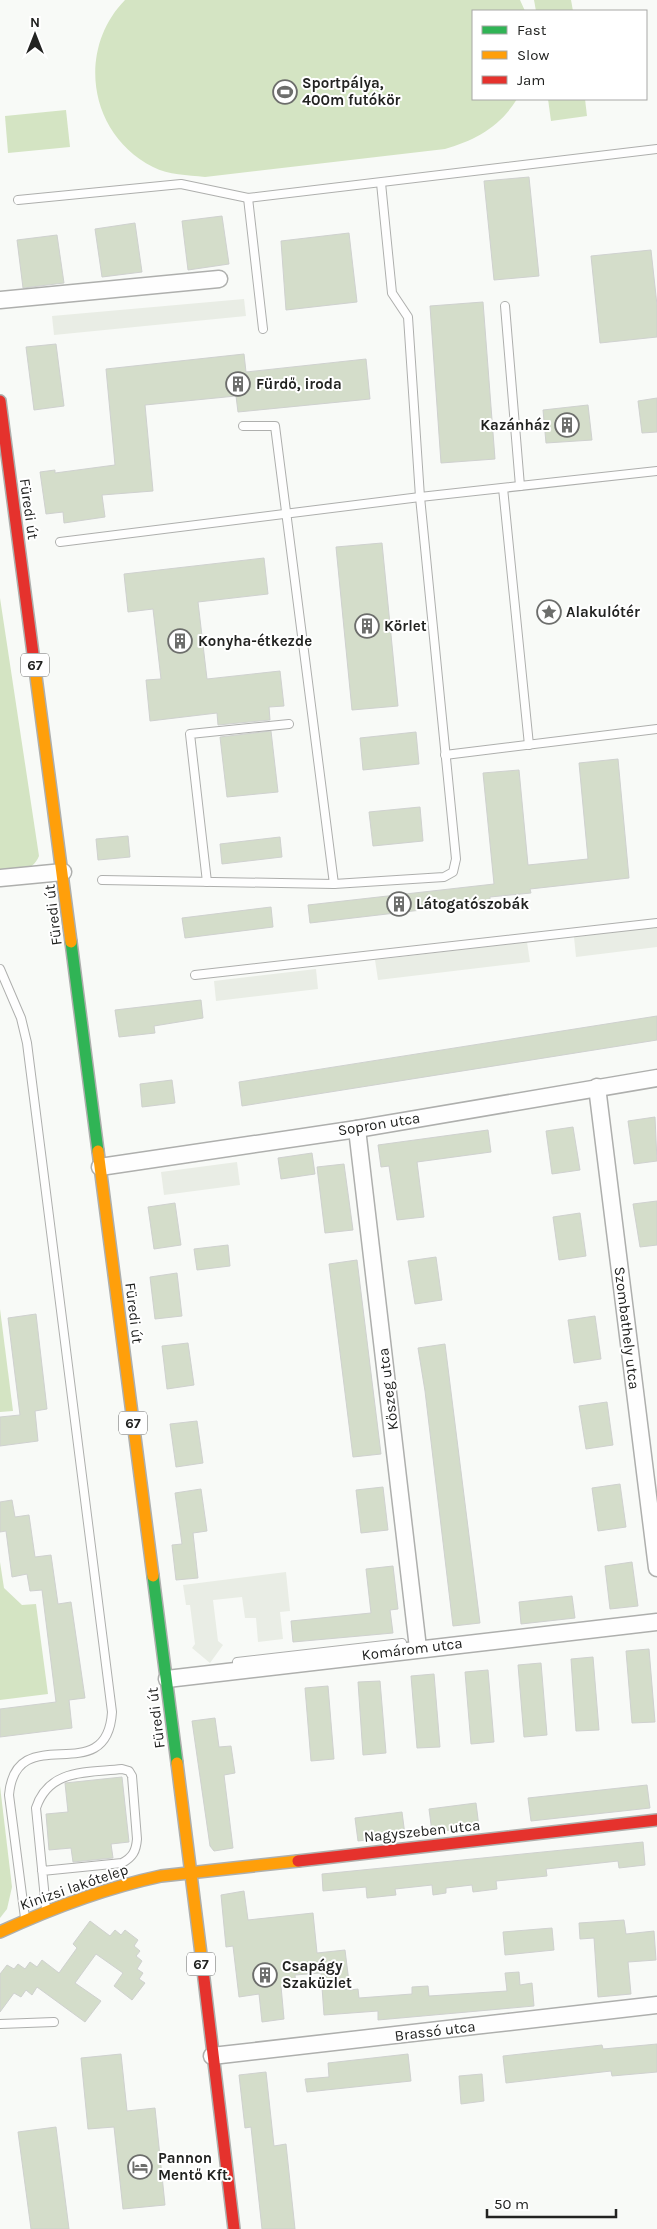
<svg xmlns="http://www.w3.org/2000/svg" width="657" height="2229" viewBox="0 0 657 2229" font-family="Karla,sans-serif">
	<rect width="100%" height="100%" fill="#f8faf7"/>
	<!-- built -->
	<g fill="#e9ede5">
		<path d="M244 299 246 316 54 335 52 316Z"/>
		<path d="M657 927V947L576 957 574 937Z"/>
		<path d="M527 942 530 962 378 980 375 960Z"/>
		<path d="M316 969 318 989 216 1001 214 981Z"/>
		<path d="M237 1162 240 1185 164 1195 161 1172Z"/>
		<path d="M286 1572 290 1611 280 1612 283 1639 258 1642 256 1618H245L242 1597 213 1600 218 1641 223 1645 210 1663 192 1648 195 1644 190 1605H186L183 1585Z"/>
	</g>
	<!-- green -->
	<g fill="#d4e4c3">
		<path d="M125 0H520L525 11H473V99H517C500 127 475 140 445 149L205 177C187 175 169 175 153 167 89 135 76 50 125 0Z"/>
		<path d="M534 0H571L573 11H536Z"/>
		<path d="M548 99H585L587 116 551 121Z"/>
		<path d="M66 110 70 147 8 153 5 116Z"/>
		<path d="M0 598 39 856C32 873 16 871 0 873Z"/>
		<path d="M0 1309 13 1411 0 1412Z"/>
		<path d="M0 1562 4 1588 22 1605 36 1604 48 1694 0 1700Z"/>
		<path d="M0 1786 12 1887 7 1909 0 1918Z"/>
	</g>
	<!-- building -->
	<g fill="#d4ddca" stroke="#cfd1cf">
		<path d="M529 177 539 276 494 280 484 181Z"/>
		<path d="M222 216 229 264 188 270 182 221Z"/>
		<path d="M135 223 142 272 102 277 95 229Z"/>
		<path d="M349 233 357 302 286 310 281 241Z"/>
		<path d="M57 235 64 283 23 288 17 240Z"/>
		<path d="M651 250 657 305V337L600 343 591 256Z"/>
		<path d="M483 302 495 459 441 463 430 306Z"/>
		<path d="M56 344 64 406 34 410 26 347Z"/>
		<path d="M244 354 246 372 366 359 370 399 238 412 236 396 145 405 153 491 102 495 105 517 64 523 63 512 46 514 40 472 55 470V473L115 465 106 369Z"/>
		<path d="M657 398V432L642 433 638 401Z"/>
		<path d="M588 405 592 440 546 443 543 410Z"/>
		<path d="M382 543 398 706 352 710 336 547Z"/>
		<path d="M264 558 268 594 198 602 207 679 280 671 284 706 269 707 270 720 218 725 217 713 150 721 146 680 161 679 153 609 128 612 124 574Z"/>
		<path d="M271 731 278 792 227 797 220 737Z"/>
		<path d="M416 732 419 764 363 770 360 738Z"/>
		<path d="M618 759 629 878 530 889 531 893 490 897V902L310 923 308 905 494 884 483 773 519 770 528 865 588 859 579 763Z"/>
		<path d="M420 807 423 841 373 846 369 812Z"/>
		<path d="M128 836 130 857 98 860 96 839Z"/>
		<path d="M280 837 282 857 222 864 220 844Z"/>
		<path d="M271 907 273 927 185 938 182 918Z"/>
		<path d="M201 1000 203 1018 154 1026 155 1033 119 1037 115 1010Z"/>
		<path d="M657 1016V1040L242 1106 239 1082Z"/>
		<path d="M172 1080 175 1103 142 1107 140 1084Z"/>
		<path d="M655 1117 657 1161 634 1164 628 1121Z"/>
		<path d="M573 1127 580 1170 552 1174 546 1131Z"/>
		<path d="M488 1130 491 1152 417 1162 424 1217 397 1220 389 1166 381 1167 378 1145Z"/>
		<path d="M312 1153 315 1174 281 1179 278 1158Z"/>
		<path d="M344 1164 353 1230 325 1233 317 1167Z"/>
		<path d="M657 1201V1245L640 1247 633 1204Z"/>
		<path d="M175 1203 181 1245 154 1249 148 1207Z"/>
		<path d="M580 1213 586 1256 559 1260 553 1217Z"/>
		<path d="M228 1245 230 1266 197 1270 194 1249Z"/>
		<path d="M436 1257 442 1300 415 1304 408 1261Z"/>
		<path d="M357 1260 381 1454 353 1457 329 1264Z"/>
		<path d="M177 1273 182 1316 155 1319 150 1277Z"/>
		<path d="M36 1314 47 1409 35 1411 38 1441 0 1446V1417L20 1415 8 1318Z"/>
		<path d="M595 1316 601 1359 574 1363 568 1320Z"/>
		<path d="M188 1343 194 1385 167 1389 162 1346Z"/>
		<path d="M445 1344 480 1623 453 1626 425 1391 418 1348Z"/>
		<path d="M607 1402 613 1445 586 1449 579 1406Z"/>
		<path d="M197 1421 203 1463 176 1467 170 1424Z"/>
		<path d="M620 1484 626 1527 598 1531 592 1488Z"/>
		<path d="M383 1487 388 1530 361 1533 356 1490Z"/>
		<path d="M201 1489 207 1531 193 1533 198 1578 176 1580 172 1545 182 1544 175 1493Z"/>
		<path d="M12 1500 15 1517 29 1515 35 1557 51 1555 58 1604 71 1602 85 1698 69 1700 72 1728 0 1737V1709L56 1702 42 1590 30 1591 27 1574 12 1577 6 1531 0 1532V1502Z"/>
		<path d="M632 1562 638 1606 610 1609 605 1566Z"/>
		<path d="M393 1566 398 1609 390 1610 393 1633 293 1642 291 1621 371 1613 366 1569Z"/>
		<path d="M572 1596 575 1618 521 1624 519 1602Z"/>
		<path d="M649 1649 655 1722 632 1723 626 1651Z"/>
		<path d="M593 1657 599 1730 576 1731 571 1659Z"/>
		<path d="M541 1663 547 1735 524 1737 518 1665Z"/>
		<path d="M488 1670 494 1742 471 1744 465 1672Z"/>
		<path d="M434 1674 440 1747 417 1748 411 1676Z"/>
		<path d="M380 1681 386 1753 363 1755 358 1682Z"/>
		<path d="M328 1686 334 1759 311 1761 305 1688Z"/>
		<path d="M215 1718 219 1747 231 1746 235 1773 224 1775 233 1848 214 1851 210 1846 192 1721Z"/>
		<path d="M122 1777 129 1842 111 1844 113 1858 73 1862 71 1848 49 1850 46 1814 68 1812 65 1783Z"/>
		<path d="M647 1785 650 1808 531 1821 528 1798Z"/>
		<path d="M476 1803 479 1827 432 1832 429 1809Z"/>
		<path d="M402 1812 405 1835 358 1841 355 1818Z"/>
		<path d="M643 1842 645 1865 619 1868 618 1861 546 1869 547 1876 496 1881 497 1889 473 1892 472 1885 446 1888V1893L433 1895 432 1885 395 1889 396 1895 367 1898 366 1887 323 1891 322 1874Z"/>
		<path d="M244 1891 248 1920 313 1913 317 1953 345 1950 350 1990 358 1989 359 1998 412 1994V1987L428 1986 429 1996 507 1991 505 1973 519 1972 520 1985 532 1983 534 2006 378 2020V2011L324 2015 321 1973 295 1975 296 1985 281 1986 284 2019 262 2022 259 1994 239 1997 233 1946 226 1947 221 1895Z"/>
		<path d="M624 1920 626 1934 654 1931 656 1960 628 1962 631 1994 598 1997 594 1938 580 1939 579 1923Z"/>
		<path d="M90 1921 110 1936 115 1930 121 1935 125 1930 138 1940 134 1946 140 1951 136 1956 142 1961 137 1969 143 1973 139 1979 145 1983 132 2000 114 1986 123 1973 96 1954 75 1983 101 2001 85 2022 37 1987 32 1995 26 1990 21 1997 14 1993 0 2012V1974L7 1965 14 1969 18 1964 25 1969 30 1962 37 1967 42 1960 59 1973 77 1948 73 1944Z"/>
		<path d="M552 1928 554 1950 505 1955 503 1932Z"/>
		<path d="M657 2044V2072L612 2076 611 2071 506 2083 503 2056 602 2045 603 2049Z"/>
		<path d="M121 2054 127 2111 155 2108 165 2205 123 2209 114 2127 88 2129 81 2058Z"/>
		<path d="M408 2054 411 2081 307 2092 305 2079 329 2077 328 2063Z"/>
		<path d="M266 2072 274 2146 286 2144 295 2229H262L251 2127 245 2128 239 2075Z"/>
		<path d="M482 2074 484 2101 461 2104 459 2076Z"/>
		<path d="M56 2127 69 2229H31L18 2132Z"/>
	</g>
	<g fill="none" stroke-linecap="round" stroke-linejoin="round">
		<!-- lane casing -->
		<g stroke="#aeafad" stroke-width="10">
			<g id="lane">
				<path d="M248 198 263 329"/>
				<path d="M18 200 181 184 248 198 657 149"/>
				<path d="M505 306 520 486"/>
				<path d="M503 488 529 745"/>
				<path d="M60 542 420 497 657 471"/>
				<path d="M445 755 657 729"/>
				<path d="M102 880 334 884 275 426H243"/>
				<path d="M207 882 190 734 289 724"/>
				<path d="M334 884 444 877 453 872 456 859 420 497 408 317 392 293 381 183"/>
				<path d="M0 969 21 1018 27 1043 112 1712C107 1792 16 1717 9 1795L25 1918"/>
				<path d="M195 975 657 923"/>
				<path d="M238 1670 237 1662 402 1643"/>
				<path d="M42 1871 122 1863C133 1857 136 1851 137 1839L132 1776 129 1771 122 1769C88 1773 49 1768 36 1808L46 1909"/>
				<path d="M0 2024 54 2022"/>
			</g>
		</g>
		<!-- street casing -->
		<g stroke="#aeafad" stroke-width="19">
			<g id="street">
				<path d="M0 300 219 279"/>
				<path d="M0 878 63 872"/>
				<path d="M597 1087 657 1568"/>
				<path d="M357 1129 418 1648"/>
				<path d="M100 1167 357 1129 657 1078"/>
				<path d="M167 1679 657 1622"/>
				<path d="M212 2056 657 2005"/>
			</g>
		</g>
		<!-- fast casing -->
		<g stroke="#aeafad" stroke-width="14">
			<g id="fast">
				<path d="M71 942 98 1151"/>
				<path d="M153 1576 177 1763"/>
			</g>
		</g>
		<!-- slow casing -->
		<g stroke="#aeafad" stroke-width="14">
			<g id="slow">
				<path d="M35 669 71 942"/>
				<path d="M98 1151 153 1576"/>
				<path d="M177 1763 202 1962"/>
				<path d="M0 1932C52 1908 105 1888 161 1876L298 1861"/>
			</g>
		</g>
		<!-- jam casing -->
		<g stroke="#aeafad" stroke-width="14">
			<g id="jam">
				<path d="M0 401 35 669"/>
				<path d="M298 1861 657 1820"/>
				<path d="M202 1962 234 2229"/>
			</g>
		</g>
		<!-- lane -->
		<use href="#lane" stroke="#fefefe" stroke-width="8"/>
		<!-- street -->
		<use href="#street" stroke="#fefefe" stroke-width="16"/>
		<!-- fast -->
		<use href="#fast" stroke="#30b455" stroke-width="11"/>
		<!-- slow -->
		<use href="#slow" stroke="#ff9f0a" stroke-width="11"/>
		<!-- jam -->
		<use href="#jam" stroke="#e5322d" stroke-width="11"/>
	</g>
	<!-- icons -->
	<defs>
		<g id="stadium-ring" transform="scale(1.25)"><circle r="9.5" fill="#fff" stroke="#6d6e6c" stroke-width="1.5"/><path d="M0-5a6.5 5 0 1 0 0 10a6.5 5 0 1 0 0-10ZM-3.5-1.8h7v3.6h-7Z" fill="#6d6e6c"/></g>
		<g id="building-ring" transform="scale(1.25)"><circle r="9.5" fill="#fff" stroke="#6d6e6c" stroke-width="1.5"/><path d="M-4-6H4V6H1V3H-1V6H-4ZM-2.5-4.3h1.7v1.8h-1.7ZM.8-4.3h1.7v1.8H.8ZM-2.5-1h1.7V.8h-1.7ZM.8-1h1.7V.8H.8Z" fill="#6d6e6c"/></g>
		<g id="sight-ring" transform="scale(1.25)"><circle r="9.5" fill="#fff" stroke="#6d6e6c" stroke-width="1.5"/><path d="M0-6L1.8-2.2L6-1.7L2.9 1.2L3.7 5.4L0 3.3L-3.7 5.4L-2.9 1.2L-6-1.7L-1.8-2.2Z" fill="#6d6e6c"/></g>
		<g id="hotel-ring" transform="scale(1.25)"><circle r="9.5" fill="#fff" stroke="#6d6e6c" stroke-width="1.5"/><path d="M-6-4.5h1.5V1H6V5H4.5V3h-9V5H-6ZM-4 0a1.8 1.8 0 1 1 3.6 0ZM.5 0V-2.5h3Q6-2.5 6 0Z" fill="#6d6e6c"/></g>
	</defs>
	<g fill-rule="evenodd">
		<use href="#stadium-ring" x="285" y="92"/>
		<use href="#building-ring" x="238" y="384"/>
		<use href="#building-ring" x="567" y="425"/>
		<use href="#sight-ring" x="549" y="612"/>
		<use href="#building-ring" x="367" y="626"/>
		<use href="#building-ring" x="180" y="641"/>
		<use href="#building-ring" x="399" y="904"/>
		<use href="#building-ring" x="265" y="1975"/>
		<use href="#hotel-ring" x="140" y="2167"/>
	</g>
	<g text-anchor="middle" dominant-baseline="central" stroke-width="4" stroke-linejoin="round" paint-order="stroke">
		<!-- shield labels -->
		<g fill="#fff" stroke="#646564" stroke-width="1">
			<rect x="21" y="653.5" width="28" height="23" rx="4"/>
			<rect x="119" y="1411.5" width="28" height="23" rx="4"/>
			<rect x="187" y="1952.5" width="28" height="23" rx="4"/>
		</g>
		<g font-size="14" font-weight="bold" fill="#222321">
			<text x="35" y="665">67</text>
			<text x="133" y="1423">67</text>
			<text x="201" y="1964">67</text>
		</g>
		<!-- poi labels -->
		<g font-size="15" font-weight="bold" fill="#222321" stroke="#fff" text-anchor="start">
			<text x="302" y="83">Sportpálya,<tspan x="302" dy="17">400m futókör</tspan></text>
			<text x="256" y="384">Fürdő, iroda</text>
			<text x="550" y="425" text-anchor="end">Kazánház</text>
			<text x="566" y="612">Alakulótér</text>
			<text x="384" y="626">Körlet</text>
			<text x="198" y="641">Konyha-étkezde</text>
			<text x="416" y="904">Látogatószobák</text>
			<text x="282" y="1966">Csapágy<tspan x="282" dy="17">Szaküzlet</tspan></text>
			<text x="158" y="2158">Pannon<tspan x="158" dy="17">Mentő Kft.</tspan></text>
		</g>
		<!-- street labels -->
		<g font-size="15" fill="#222321" stroke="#fff">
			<text transform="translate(29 509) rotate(82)">Füredi út</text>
			<text transform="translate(53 915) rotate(-97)">Füredi út</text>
			<text transform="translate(379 1124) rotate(-9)">Sopron utca</text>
			<text transform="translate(134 1313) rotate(83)">Füredi út</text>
			<text transform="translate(627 1328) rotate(83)">Szombathely utca</text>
			<text transform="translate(388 1389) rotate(-97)">Kőszeg utca</text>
			<text transform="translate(412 1649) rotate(-7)">Komárom utca</text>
			<text transform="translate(156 1718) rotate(-97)">Füredi út</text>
			<text transform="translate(422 1831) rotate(-6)">Nagyszeben utca</text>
			<text transform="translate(74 1887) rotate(-19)">Kinizsi lakótelep</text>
			<text transform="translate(435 2031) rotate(-7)">Brassó utca</text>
		</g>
	</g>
	<!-- legend -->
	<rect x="472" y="10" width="175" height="90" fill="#ffffff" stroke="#a7a7a6"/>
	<rect x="482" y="26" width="25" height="8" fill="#30b455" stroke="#a7a7a6"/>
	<text x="517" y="35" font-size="15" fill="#222321">Fast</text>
	<rect x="482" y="51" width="25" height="8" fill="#ff9f0a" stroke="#a7a7a6"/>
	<text x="517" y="60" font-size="15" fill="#222321">Slow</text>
	<rect x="482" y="76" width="25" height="8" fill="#e5322d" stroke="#a7a7a6"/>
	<text x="517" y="85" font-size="15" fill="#222321">Jam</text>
	<!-- north arrow -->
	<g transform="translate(35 35)" stroke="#ffffff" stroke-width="4" paint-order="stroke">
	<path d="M0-4L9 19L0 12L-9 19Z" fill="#222321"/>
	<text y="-8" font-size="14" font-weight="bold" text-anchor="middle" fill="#222321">N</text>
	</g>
	<!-- scale -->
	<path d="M487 2209v8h129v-8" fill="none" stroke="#222321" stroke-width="2.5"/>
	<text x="494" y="2209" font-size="15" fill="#222321" stroke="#ffffff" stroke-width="4" paint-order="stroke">50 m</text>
</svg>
